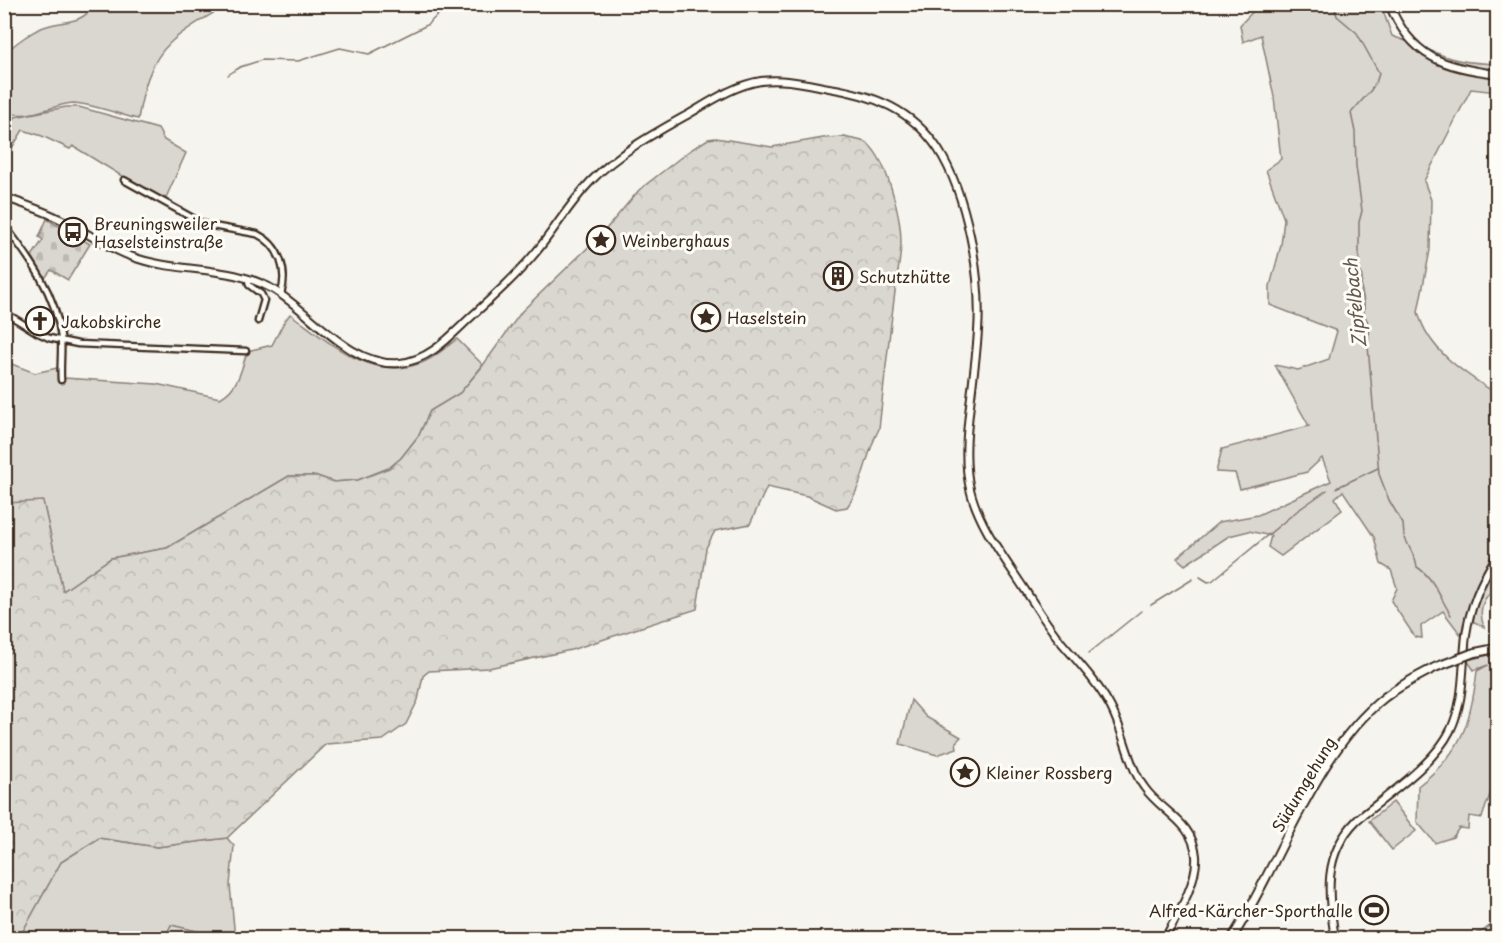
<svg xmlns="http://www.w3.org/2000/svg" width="1502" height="943" viewBox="0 0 1502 943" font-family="'Playpen Sans',sans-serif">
	<defs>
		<pattern id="forest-crowns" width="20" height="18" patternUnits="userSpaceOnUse" patternTransform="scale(1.5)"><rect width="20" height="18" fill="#dad6d0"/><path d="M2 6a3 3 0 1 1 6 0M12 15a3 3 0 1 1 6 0" fill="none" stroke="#bcb8b2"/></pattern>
		<pattern id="cemetery-stones" width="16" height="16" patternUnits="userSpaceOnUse" patternTransform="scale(1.5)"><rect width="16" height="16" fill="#dad6d0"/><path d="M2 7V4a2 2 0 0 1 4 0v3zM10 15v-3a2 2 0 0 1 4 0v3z" fill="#bcb8b2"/></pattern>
	</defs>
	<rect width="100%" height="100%" fill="#f5f4ee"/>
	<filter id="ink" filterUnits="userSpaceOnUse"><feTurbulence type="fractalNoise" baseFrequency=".0167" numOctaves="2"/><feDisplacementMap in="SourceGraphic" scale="12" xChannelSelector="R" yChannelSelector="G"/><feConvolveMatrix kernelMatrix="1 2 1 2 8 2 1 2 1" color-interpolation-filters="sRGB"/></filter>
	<g filter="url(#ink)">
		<!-- green -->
		<g fill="#dad6d0" stroke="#8a8077" stroke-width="1.5">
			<path d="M95 5H227C209 16 187 27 171 42 149 62 143 91 138 119 121 115 89 103 73 103 53 104 23 123 5 110V54C12 45 34 30 44 27 66 19 79 26 95 5Z"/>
			<path d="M1255 5H1381L1392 36C1412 43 1431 51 1450 58 1465 63 1482 63 1497 64V92L1471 89 1424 181 1431 200 1430 250 1418 312C1428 351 1466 374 1497 394V588C1482 596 1478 611 1484 627L1465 617 1461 635 1443 611 1421 626 1422 638 1415 637 1391 601 1397 588 1391 570 1381 564 1374 537 1343 491 1335 498 1342 510 1281 556 1268 547 1271 536 1249 531 1229 536 1185 565 1177 558 1219 522 1258 515 1331 481 1322 458 1307 472 1240 489 1235 473 1216 472 1222 449 1309 426 1275 365 1298 370 1329 359 1337 331 1270 305V286L1281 245 1284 219 1266 170 1281 159 1274 97 1261 35 1243 42 1240 25 1258 6Z"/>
			<path d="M66 107H79L158 129 164 140 186 153 164 202 73 146 70 149 42 136 23 130 12 148 5 144 4 113 6 125 11 126 15 117Z"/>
			<path d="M290 314C327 340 369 381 418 364 432 360 445 348 457 339L483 365 460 393 430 411 419 435 401 458 389 468 358 480 334 482 317 476H289L167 548 111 558 63 591 43 502 5 503 4 361 35 373 62 367 64 378 156 384 220 398C238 389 242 369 247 351L272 345 284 322Z"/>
			<path d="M1497 653C1498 690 1500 728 1498 765 1496 784 1487 800 1482 818L1469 816 1468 829 1459 828 1453 837 1435 843 1417 822 1418 786C1462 752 1471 723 1477 671L1488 665 1474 670 1467 660Z"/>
			<path d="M911 700 926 717 961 737 956 742 957 748 937 755 900 744Z"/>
			<path d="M1393 802 1416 831 1392 850 1369 821Z"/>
			<path d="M99 838 157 847 227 838 234 846 230 885 235 938H226L171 925 165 938H19L61 862Z"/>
			<path d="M1497 920V938H1463L1483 931Z"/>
		</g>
		<!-- forest -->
		<g fill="url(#forest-crowns)" stroke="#8a8077" stroke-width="1.5">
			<path d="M845 137C851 139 861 140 867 143 887 159 901 217 901 241 901 259 897 275 895 292 889 337 884 383 879 429 866 453 864 484 847 507L836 509 807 496 767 487 750 524 715 531 706 548 697 609 571 650 489 668 429 671 423 676 418 700 406 724 383 740 326 744 227 838 157 847 99 838 61 862 19 938H5V503L43 501 63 591 111 558 167 548 289 476H317L334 482 358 480 389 468 401 458 419 435 430 411 460 393 481 368 522 311 601 235 639 190 689 151 708 139 716 138 772 147 823 138Z"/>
			<path d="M171 925 226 938H165Z"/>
		</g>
		<!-- cemetery -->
		<path fill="url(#cemetery-stones)" stroke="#8a8077" stroke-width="1.5" d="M47 219 90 244 68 280 51 270 45 278 32 256 43 240 39 237Z"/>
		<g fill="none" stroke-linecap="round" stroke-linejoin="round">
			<!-- stream -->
			<g stroke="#84786e" stroke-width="1.5">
				<path d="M1320 4 1335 9 1337 16 1357 33 1379 73 1377 80 1371 90 1351 113 1355 132 1356 166 1362 211 1359 222V265L1362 278 1361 287 1364 302V314L1370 327 1368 346 1379 474 1389 500 1403 524 1404 536 1415 559 1417 567C1434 578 1440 598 1451 615"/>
				<path d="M228 75 240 67 262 60 298 61 340 48 369 54 427 25 443 10 444 4"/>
				<path d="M1336 488 1378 468"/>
				<path d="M1200 577 1208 582 1212 581 1297 511 1327 490"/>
				<path d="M1151 605 1193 579"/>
				<path d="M1089 653 1141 611"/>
			</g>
			<!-- minor casing -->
			<g stroke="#3b2a1e" stroke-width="9">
				<g id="minor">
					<path d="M124 180 198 221 207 225 257 234C280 245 288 271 281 294"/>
					<path d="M4 225C30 258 56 294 61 337 62 351 60 366 61 380"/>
					<path d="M248 279 249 285 261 294 264 300 258 321"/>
					<path d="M4 312 38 333 49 338 78 344 246 351"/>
				</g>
			</g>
			<!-- tertiary casing -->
			<g stroke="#3b2a1e" stroke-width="10">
				<g id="tertiary">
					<path d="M1389 4C1411 57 1444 68 1498 74"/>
					<path d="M4 197C23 204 42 210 60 219 83 230 106 247 130 256 177 274 230 264 274 290 312 313 351 368 400 363 431 360 451 335 473 315 495 295 517 275 536 252 555 229 570 203 591 181 618 153 655 133 689 114 711 101 735 85 761 81 784 78 807 84 829 88 874 95 912 110 938 149 967 194 982 277 978 331 977 347 975 364 973 380 969 416 962 454 970 489 979 527 1006 560 1027 593 1038 610 1048 626 1061 642 1078 662 1096 681 1109 704 1124 730 1128 765 1144 787 1161 812 1193 821 1196 856 1198 881 1177 916 1165 938"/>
					<path d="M1335 938C1328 894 1322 855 1357 820 1386 796 1434 764 1450 731 1465 701 1462 668 1466 635 1470 606 1482 579 1498 554"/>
				</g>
			</g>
			<!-- secondary casing -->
			<g stroke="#3b2a1e" stroke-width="11">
				<path id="secondary" d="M1232 938C1281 863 1313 754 1385 697 1401 685 1418 676 1436 667"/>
			</g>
			<!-- minor -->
			<use href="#minor" stroke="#fdfcf7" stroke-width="4.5"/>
			<!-- tertiary -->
			<use href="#tertiary" stroke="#fdfcf7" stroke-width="6"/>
			<!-- secondary -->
			<use href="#secondary" stroke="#fdfcf7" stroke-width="7"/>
			<!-- secondary-bridge casing -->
			<g stroke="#3b2a1e" stroke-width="11" stroke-linecap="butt">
				<path id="secondary-bridge" d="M1436 667 1473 653 1498 648"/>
			</g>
			<!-- secondary-bridge -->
			<use href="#secondary-bridge" stroke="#fdfcf7" stroke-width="7"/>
		</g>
	</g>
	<!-- icons -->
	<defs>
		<g id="bus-ring" transform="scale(1.5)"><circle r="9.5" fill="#fdfcf7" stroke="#3b2a1e" stroke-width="1.5"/><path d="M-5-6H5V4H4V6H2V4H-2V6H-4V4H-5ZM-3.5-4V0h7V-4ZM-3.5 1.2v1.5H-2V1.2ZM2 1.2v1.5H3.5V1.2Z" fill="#3b2a1e"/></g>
		<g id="sight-ring" transform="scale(1.5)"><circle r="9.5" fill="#fdfcf7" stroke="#3b2a1e" stroke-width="1.5"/><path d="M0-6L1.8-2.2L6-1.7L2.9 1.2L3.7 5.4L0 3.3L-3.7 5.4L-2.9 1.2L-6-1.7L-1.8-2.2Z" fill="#3b2a1e"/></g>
		<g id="building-ring" transform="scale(1.5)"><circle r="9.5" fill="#fdfcf7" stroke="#3b2a1e" stroke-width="1.5"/><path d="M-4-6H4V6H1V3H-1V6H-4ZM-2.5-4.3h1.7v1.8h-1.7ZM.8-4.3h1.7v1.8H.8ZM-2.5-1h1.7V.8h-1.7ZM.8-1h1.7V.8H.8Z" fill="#3b2a1e"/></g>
		<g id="church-ring" transform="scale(1.5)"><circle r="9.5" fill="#fdfcf7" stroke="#3b2a1e" stroke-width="1.5"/><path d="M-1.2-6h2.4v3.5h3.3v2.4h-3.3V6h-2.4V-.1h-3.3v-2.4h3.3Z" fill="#3b2a1e"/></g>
		<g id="stadium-ring" transform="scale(1.5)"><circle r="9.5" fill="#fdfcf7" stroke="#3b2a1e" stroke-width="1.5"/><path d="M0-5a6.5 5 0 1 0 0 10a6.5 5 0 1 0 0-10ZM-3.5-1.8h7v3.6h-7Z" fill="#3b2a1e"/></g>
	</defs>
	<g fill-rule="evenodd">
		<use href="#bus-ring" x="73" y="232"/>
		<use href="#sight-ring" x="601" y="240"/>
		<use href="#building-ring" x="838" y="276"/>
		<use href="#sight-ring" x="706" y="317"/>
		<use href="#church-ring" x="40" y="321"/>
		<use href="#sight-ring" x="965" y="772"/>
		<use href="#stadium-ring" x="1374" y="910"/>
	</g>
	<g text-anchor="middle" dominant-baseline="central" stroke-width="6" stroke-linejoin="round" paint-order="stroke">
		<!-- poi labels -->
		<g font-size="16" fill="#3b2a1e" stroke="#fdfcf7" text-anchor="start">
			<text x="94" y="223">Breuningsweiler<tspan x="94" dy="18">Haselsteinstraße</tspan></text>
			<text x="622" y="240">Weinberghaus</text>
			<text x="859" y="276">Schutzhütte</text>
			<text x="727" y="317">Haselstein</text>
			<text x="61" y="321">Jakobskirche</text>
			<text x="986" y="772">Kleiner Rossberg</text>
			<text x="1353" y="910" text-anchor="end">Alfred-Kärcher-Sporthalle</text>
		</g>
		<!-- street labels -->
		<g font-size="16" fill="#3b2a1e" stroke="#fdfcf7">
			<text transform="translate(1303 784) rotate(-59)">Südumgehung</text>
		</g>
		<!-- water labels -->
		<g font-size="18" font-style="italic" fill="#65584d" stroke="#fdfcf7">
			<text transform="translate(1354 303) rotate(-96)">Zipfelbach</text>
		</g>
	</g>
	<!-- margin -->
	<rect width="1502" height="943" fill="none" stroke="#fdfcf7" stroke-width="24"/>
	<rect x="12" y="12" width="1478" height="919" fill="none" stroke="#3b2a1e" stroke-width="2" filter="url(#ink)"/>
</svg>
